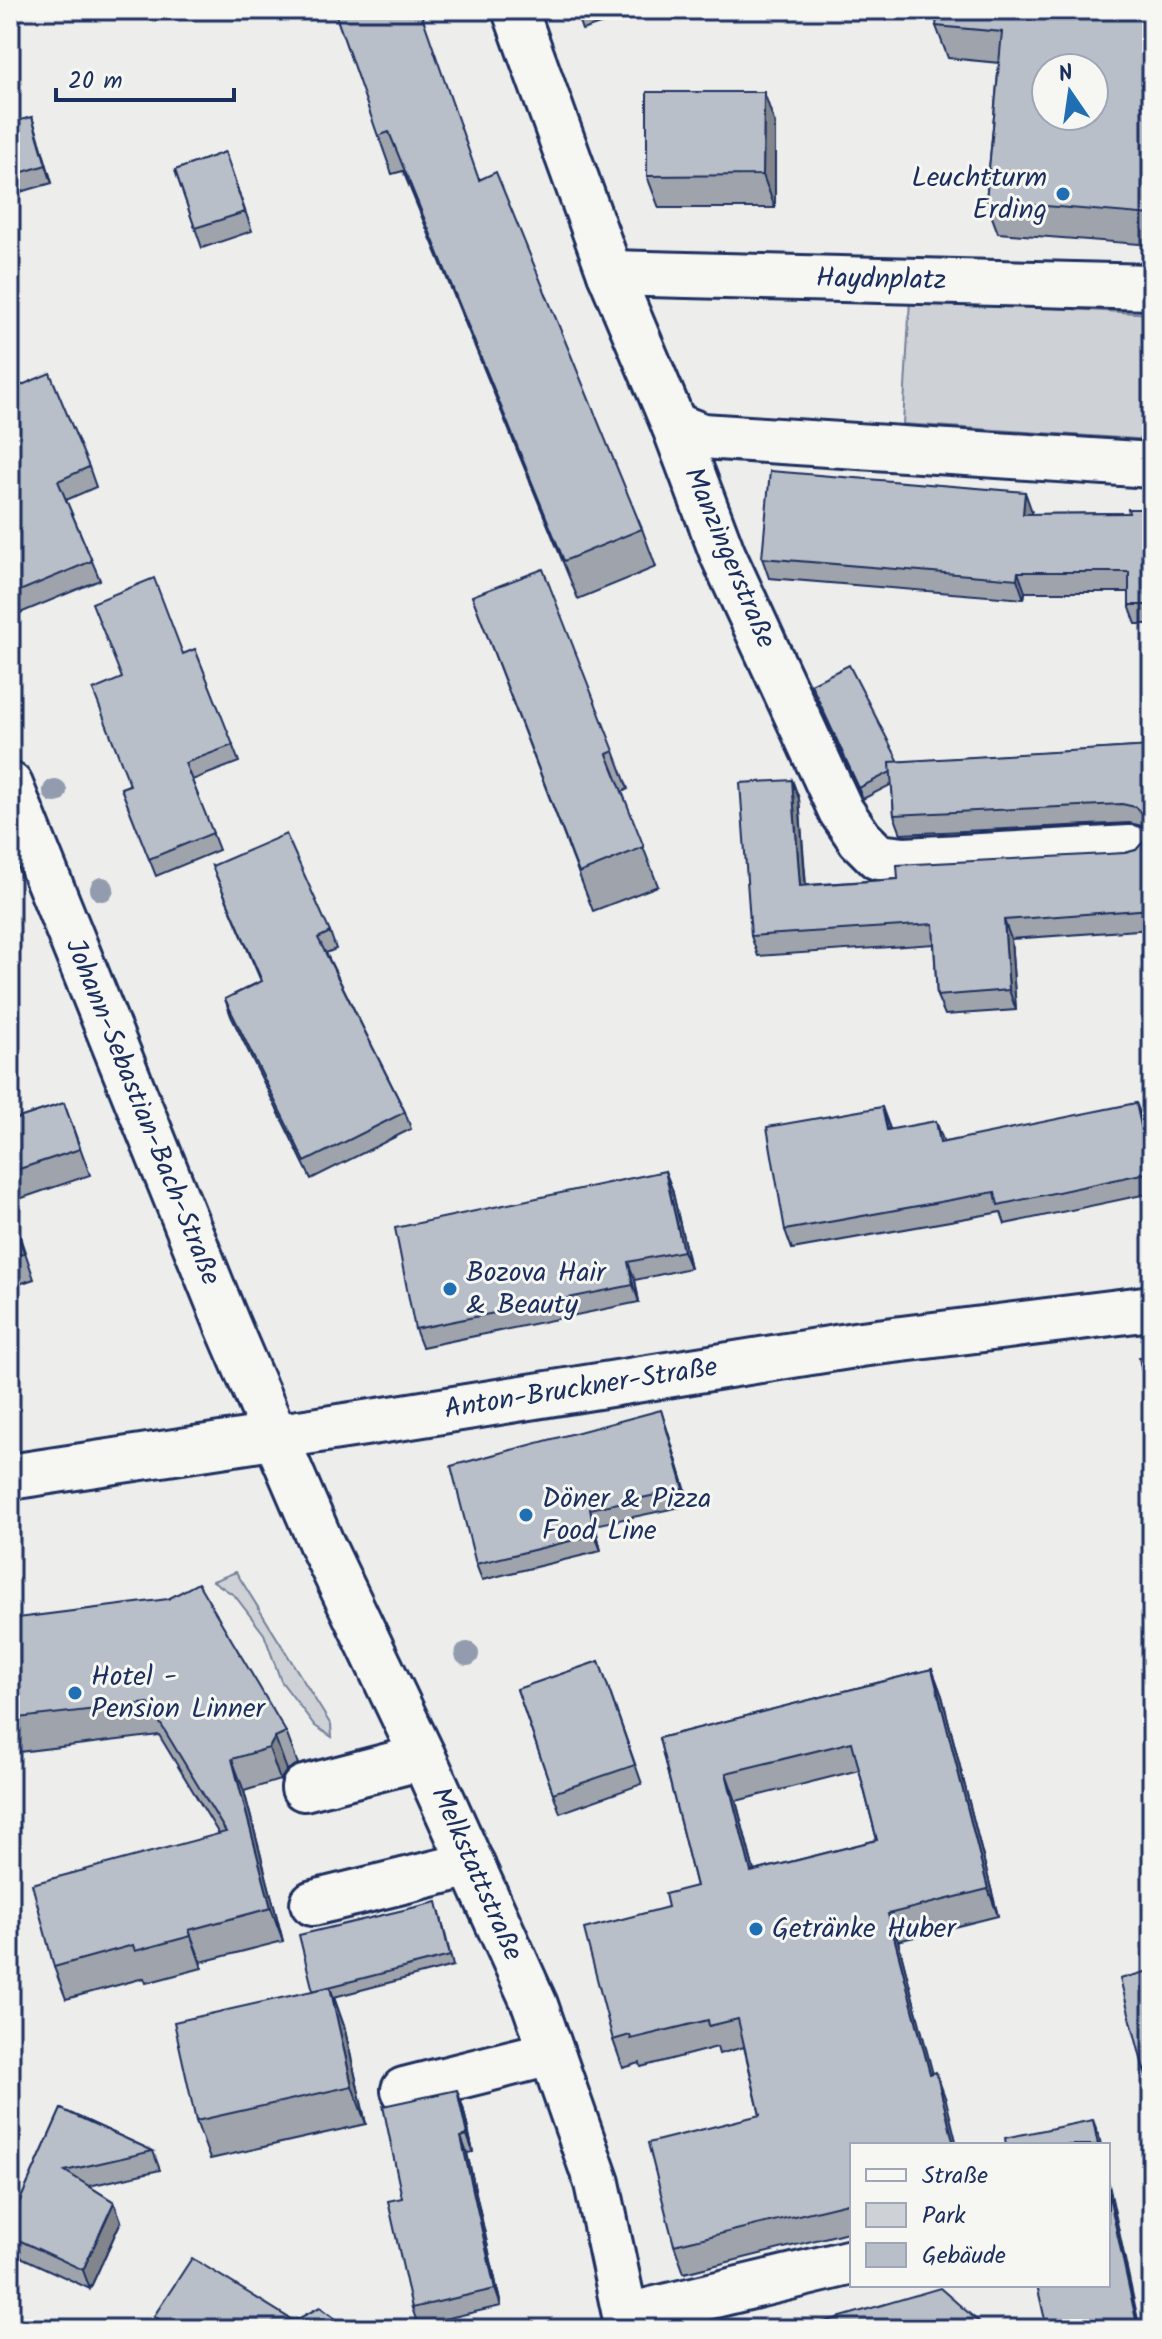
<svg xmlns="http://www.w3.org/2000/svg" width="1162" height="2339" viewBox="0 0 1162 2339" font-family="Kalam,sans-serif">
	<rect width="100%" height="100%" fill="#edeeec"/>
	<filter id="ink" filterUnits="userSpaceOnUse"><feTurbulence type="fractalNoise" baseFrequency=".0125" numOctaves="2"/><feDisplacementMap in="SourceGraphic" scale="16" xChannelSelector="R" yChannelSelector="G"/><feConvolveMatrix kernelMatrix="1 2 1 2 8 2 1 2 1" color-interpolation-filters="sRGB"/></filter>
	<g filter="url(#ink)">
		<!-- green -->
		<g fill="#ced2d7" stroke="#74809a" stroke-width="2">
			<path d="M910 299 1152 314V440L903 424Z"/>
			<path d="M236 1572 331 1725 332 1737 315 1726 281 1681 264 1634 235 1596 213 1581Z"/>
		</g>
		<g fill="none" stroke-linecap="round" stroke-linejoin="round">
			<!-- minor casing -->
			<g stroke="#1b2f5e" stroke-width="50">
				<g id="minor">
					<path d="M515 10 610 273 674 425 723 555 841 811 860 839 878 857 905 860 1130 848"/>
					<path d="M610 273 1152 287"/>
					<path d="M674 425 702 436 1152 465"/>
					<path d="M10 785 227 1324 322 1545 423 1757 535 2005 597 2183 628 2329"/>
					<path d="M304 1788 423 1757"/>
					<path d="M313 1903 472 1864"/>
					<path d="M404 2090 551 2053"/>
					<path d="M627 2316 852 2262"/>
				</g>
			</g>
			<!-- major casing -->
			<g stroke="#1b2f5e" stroke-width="50">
				<path id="major" d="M10 1477 404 1417 861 1344 1152 1308"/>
			</g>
			<!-- minor -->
			<use href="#minor" stroke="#f6f6f2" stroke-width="44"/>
			<!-- major -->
			<use href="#major" stroke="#f6f6f2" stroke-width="44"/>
		</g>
		<!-- trees -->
		<g fill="#929cae">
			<circle cx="55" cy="791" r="12"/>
			<circle cx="102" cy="889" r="12"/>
			<circle cx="467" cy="1654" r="12"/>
		</g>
		<!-- wall -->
		<g fill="#9fa4ac" stroke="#1b2f5e" stroke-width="2" fill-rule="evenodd">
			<path d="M334 10 480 179 642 529 656 567 578 599 403 171 392 174Z"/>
			<path d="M575 10H642L582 30Z"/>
			<path d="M1152 10V245L998 233 986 201 999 63 948 58 936 26Z"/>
			<path d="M32 117 52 183 10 195V123Z"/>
			<path d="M775 124V208H659L647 176Z"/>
			<path d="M225 152 252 231 202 248 175 170Z"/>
			<path d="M10 390 89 467 96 487 66 500 100 580 13 616 10 610Z"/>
			<path d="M1152 509V624H1136L1129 605V592H1025L1024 599 769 578 762 558 1032 512V514L1129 513Z"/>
			<path d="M472 596 614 751 628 789 622 792 658 886 593 911Z"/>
			<path d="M195 649 239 762 192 780 219 850 156 876 121 788 129 785 183 654Z"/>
			<path d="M811 684 899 762 1152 746V929L1011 939 1016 1010 945 1015 937 996 934 944 758 956 751 936 792 780 799 799 806 885 898 879 1125 853 1136 850 1145 840 1147 831 1142 826 1129 823 901 834 894 815 892 784 863 799Z"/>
			<path d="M212 866 330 932 336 949 326 953 405 1112 411 1129 311 1179 231 1016 225 999 261 981Z"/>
			<path d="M64 1103 90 1175 10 1202V1121Z"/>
			<path d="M1144 1122 1152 1162V1193L1005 1224 1001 1212 792 1249 785 1230 889 1126 890 1129 943 1142Z"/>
			<path d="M665 1171 672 1189 690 1268 635 1280 639 1302 422 1347 415 1329Z"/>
			<path d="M10 1207 34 1279 10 1287Z"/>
			<path d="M666 1426 690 1505 595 1525 601 1551 482 1580 476 1564Z"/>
			<path d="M10 1619 286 1732 298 1764 287 1770 280 1780 244 1791 283 1941 201 1962 202 1968 146 1983 144 1978 66 1999 54 1967 219 1834 159 1735 10 1753Z"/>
			<path d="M599 1661 642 1784 560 1813 517 1689Z"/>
			<path d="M932 1669 942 1696 998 1916 898 1941 932 2073 946 2100 852 2145V2231L684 2273 674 2245 760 2115 744 2047 719 2054 717 2047 641 2067 640 2063 623 2068 613 2040 668 1907 696 1886 659 1738ZM859 1770 877 1840 754 1871 736 1801Z"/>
			<path d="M440 1913 453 1966 334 1997 344 2026 366 2124 210 2159 196 2121 313 1991Z"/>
			<path d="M1152 1970V2090H1151L1144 2070Z"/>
			<path d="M463 2107 473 2152 467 2153 501 2306 418 2325 412 2308 402 2198Z"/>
			<path d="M61 2109 153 2151 160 2170 89 2186 114 2202 121 2221 90 2289 12 2253 10 2247V2223Z"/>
			<path d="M154 2316 294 2321 349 2329H163L158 2326Z"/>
		</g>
		<!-- shaded-wall -->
		<g fill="#82868c" stroke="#1b2f5e" stroke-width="2">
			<path d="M764 92 775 124V208L763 175Z"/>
			<path d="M32 117 38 135 52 183 46 165Z"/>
			<path d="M1025 492 1032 512 1030 534 1023 514Z"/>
			<path d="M1018 572 1025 592 1024 599 1017 579Z"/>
			<path d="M792 780 799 799 807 905 800 886Z"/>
			<path d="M1004 920 1011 939 1016 1010 1009 990Z"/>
			<path d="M1136 1103 1144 1122 1152 1162V1174Z"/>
			<path d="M882 1107 889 1126 894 1149 887 1130Z"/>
			<path d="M936 1121 943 1140 947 1162 940 1143Z"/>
			<path d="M665 1171 672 1189 690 1268 683 1251Z"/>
			<path d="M628 1262 635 1280 639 1302 633 1285Z"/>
			<path d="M661 1410 666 1426 690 1505 684 1489Z"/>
			<path d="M590 1509 595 1525 601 1551 595 1535Z"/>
			<path d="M932 1669 942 1696 998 1916 988 1889Z"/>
			<path d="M275 1737 287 1770 280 1780 269 1748Z"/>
			<path d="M232 1759 244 1791 283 1941 271 1908Z"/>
			<path d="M726 1773 736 1801 761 1899 751 1872Z"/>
			<path d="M888 1914 898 1941 940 2101 930 2074Z"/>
			<path d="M189 1930 201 1962 202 1968 191 1936Z"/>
			<path d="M330 1987 344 2026 366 2124 352 2086Z"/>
			<path d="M936 2072 946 2100 957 2145H954Z"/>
			<path d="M457 2090 463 2107 473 2152 467 2135Z"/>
			<path d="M1093 2120 1099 2136 1101 2145H1098Z"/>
			<path d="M461 2137 467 2153 501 2306 495 2289Z"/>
			<path d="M1108 2180 1140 2329H1138L1108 2191Z"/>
			<path d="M114 2202 121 2221 90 2289 83 2270Z"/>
		</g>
		<!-- building -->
		<g fill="#b9bfc8" stroke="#1b2f5e" stroke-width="2" fill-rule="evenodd">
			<path d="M334 10H420L479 180 496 172 642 529 564 561 389 132 378 136Z"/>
			<path d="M938 10H1152V215L986 201 1002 32 936 26ZM1046 68H1094V116H1046Z"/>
			<path d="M647 92H764L763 175 647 176Z"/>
			<path d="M32 117 46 165 10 176V123Z"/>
			<path d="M225 152 245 212 195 228 175 170Z"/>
			<path d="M50 373 89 467 58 481 92 561 10 595V390Z"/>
			<path d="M770 471 1025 492 1023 514 1129 513 1128 509H1152V605H1129V572H1018L1017 579 762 558Z"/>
			<path d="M543 569 614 751 607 754 644 847 579 873 472 596Z"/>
			<path d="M154 578 183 654 195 649 233 745 185 763 213 833 149 859 121 788 130 785 93 690 122 678 92 603Z"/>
			<path d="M849 665 899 762H890L891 772 859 788 811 684Z"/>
			<path d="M1152 746V909L1004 920 1009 990 937 996 933 924 751 936 740 783 792 780 800 886 898 879 897 865 1125 853 1136 850 1145 840 1148 826 1143 814 1135 807 1122 804 894 815 890 762Z"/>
			<path d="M286 834 330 932 318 938 405 1112 305 1162 225 999 262 981 212 866Z"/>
			<path d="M64 1103 80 1149 10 1172V1121Z"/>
			<path d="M1136 1103 1151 1172 998 1205 995 1192 785 1230 767 1127 882 1107 887 1130 936 1121 940 1143Z"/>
			<path d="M665 1171 683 1251 628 1262 633 1285 415 1329 395 1228Z"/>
			<path d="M10 1210 24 1253 10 1257Z"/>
			<path d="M1152 1356V1421L1139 1358Z"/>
			<path d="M661 1410 684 1489 590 1509 595 1535 476 1564 451 1466Z"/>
			<path d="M198 1583 286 1732 275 1737 269 1748 232 1759 271 1908 189 1930 191 1936 135 1951 133 1945 54 1967 32 1884 226 1832 148 1703 10 1719V1619L168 1599Z"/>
			<path d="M599 1661 635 1765 553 1793 517 1689Z"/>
			<path d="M932 1669 988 1889 888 1914 930 2074 936 2072 954 2145H852V2202L674 2245 648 2143 760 2115 738 2019 709 2026 708 2020 631 2039 630 2035 613 2040 584 1929 668 1907 665 1894 696 1886 659 1738ZM852 1742 877 1840 751 1872 726 1773Z"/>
			<path d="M437 1902 450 1956 313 1991 299 1935Z"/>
			<path d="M1152 1970V2068L1144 2070 1120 1979Z"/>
			<path d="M330 1987 352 2086 196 2121 174 2022Z"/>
			<path d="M457 2090 467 2135 461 2137 495 2289 412 2308 388 2201 402 2198 383 2106Z"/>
			<path d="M61 2109 153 2151 65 2171 114 2202 83 2270 10 2236V2223Z"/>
			<path d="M1093 2120 1098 2145H1006L1005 2138Z"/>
			<path d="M1108 2191 1138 2329H1047L1037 2285H1108Z"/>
			<path d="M192 2258 294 2321 320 2307 349 2329H175L154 2316Z"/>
			<path d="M940 2288 987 2329H800Z"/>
		</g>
	</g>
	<!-- markers -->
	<g fill="#1f6fb2" stroke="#f6f6f2" stroke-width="3">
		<circle cx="1063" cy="194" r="8"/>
		<circle cx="450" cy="1289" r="8"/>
		<circle cx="526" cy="1515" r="8"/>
		<circle cx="75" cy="1693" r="8"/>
		<circle cx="756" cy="1929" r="8"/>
	</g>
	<g text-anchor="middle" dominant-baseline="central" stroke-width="6" stroke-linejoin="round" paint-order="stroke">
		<!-- poi labels -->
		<g font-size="28" fill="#1b2f5e" stroke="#f6f6f2" text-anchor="start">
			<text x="1047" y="178" text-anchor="end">Leuchtturm<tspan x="1047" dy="32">Erding</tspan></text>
			<text x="466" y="1273">Bozova Hair<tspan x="466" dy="32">&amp; Beauty</tspan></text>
			<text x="542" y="1499">Döner &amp; Pizza<tspan x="542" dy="32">Food Line</tspan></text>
			<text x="91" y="1677">Hotel -<tspan x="91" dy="32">Pension Linner</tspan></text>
			<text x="772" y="1929">Getränke Huber</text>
		</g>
		<!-- street labels -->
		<g font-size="28" fill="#1b2f5e" stroke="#f6f6f2">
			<text transform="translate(881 280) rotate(1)">Haydnplatz</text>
			<text transform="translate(729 558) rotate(67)">Manzingerstraße</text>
			<text transform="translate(142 1112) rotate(68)">Johann-Sebastian-Bach-Straße</text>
			<text transform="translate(581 1389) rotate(-9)">Anton-Bruckner-Straße</text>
			<text transform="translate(476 1874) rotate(66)">Melkstattstraße</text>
		</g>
	</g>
	<!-- margin -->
	<rect width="1162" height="2339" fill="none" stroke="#f6f6f2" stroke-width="40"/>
	<rect x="20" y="20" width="1122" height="2299" fill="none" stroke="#1b2f5e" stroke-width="3" filter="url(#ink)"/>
	<!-- legend -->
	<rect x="850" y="2143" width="260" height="144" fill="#f6f6f2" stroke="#9ea6b7" stroke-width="2"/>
	<rect x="866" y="2169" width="40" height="12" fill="#f6f6f2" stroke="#9ea6b7" stroke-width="2"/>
	<text x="922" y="2183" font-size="24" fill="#1b2f5e">Straße</text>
	<rect x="866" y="2203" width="40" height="24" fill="#ced2d7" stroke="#9ea6b7" stroke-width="2"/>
	<text x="922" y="2223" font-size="24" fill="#1b2f5e">Park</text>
	<rect x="866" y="2243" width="40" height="24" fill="#b9bfc8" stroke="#9ea6b7" stroke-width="2"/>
	<text x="922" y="2263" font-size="24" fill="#1b2f5e">Gebäude</text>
	<!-- north arrow -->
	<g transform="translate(1070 92) rotate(347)"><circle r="38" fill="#f6f6f2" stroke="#9ea6b7" stroke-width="2"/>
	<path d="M0-6L14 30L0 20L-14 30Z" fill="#1f6fb2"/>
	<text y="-12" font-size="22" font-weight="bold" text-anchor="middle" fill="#1b2f5e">N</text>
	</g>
	<!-- scale -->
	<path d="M56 88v12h178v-12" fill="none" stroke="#1b2f5e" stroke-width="4"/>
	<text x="68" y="88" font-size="24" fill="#1b2f5e" stroke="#f6f6f2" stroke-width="6" paint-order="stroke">20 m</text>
</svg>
